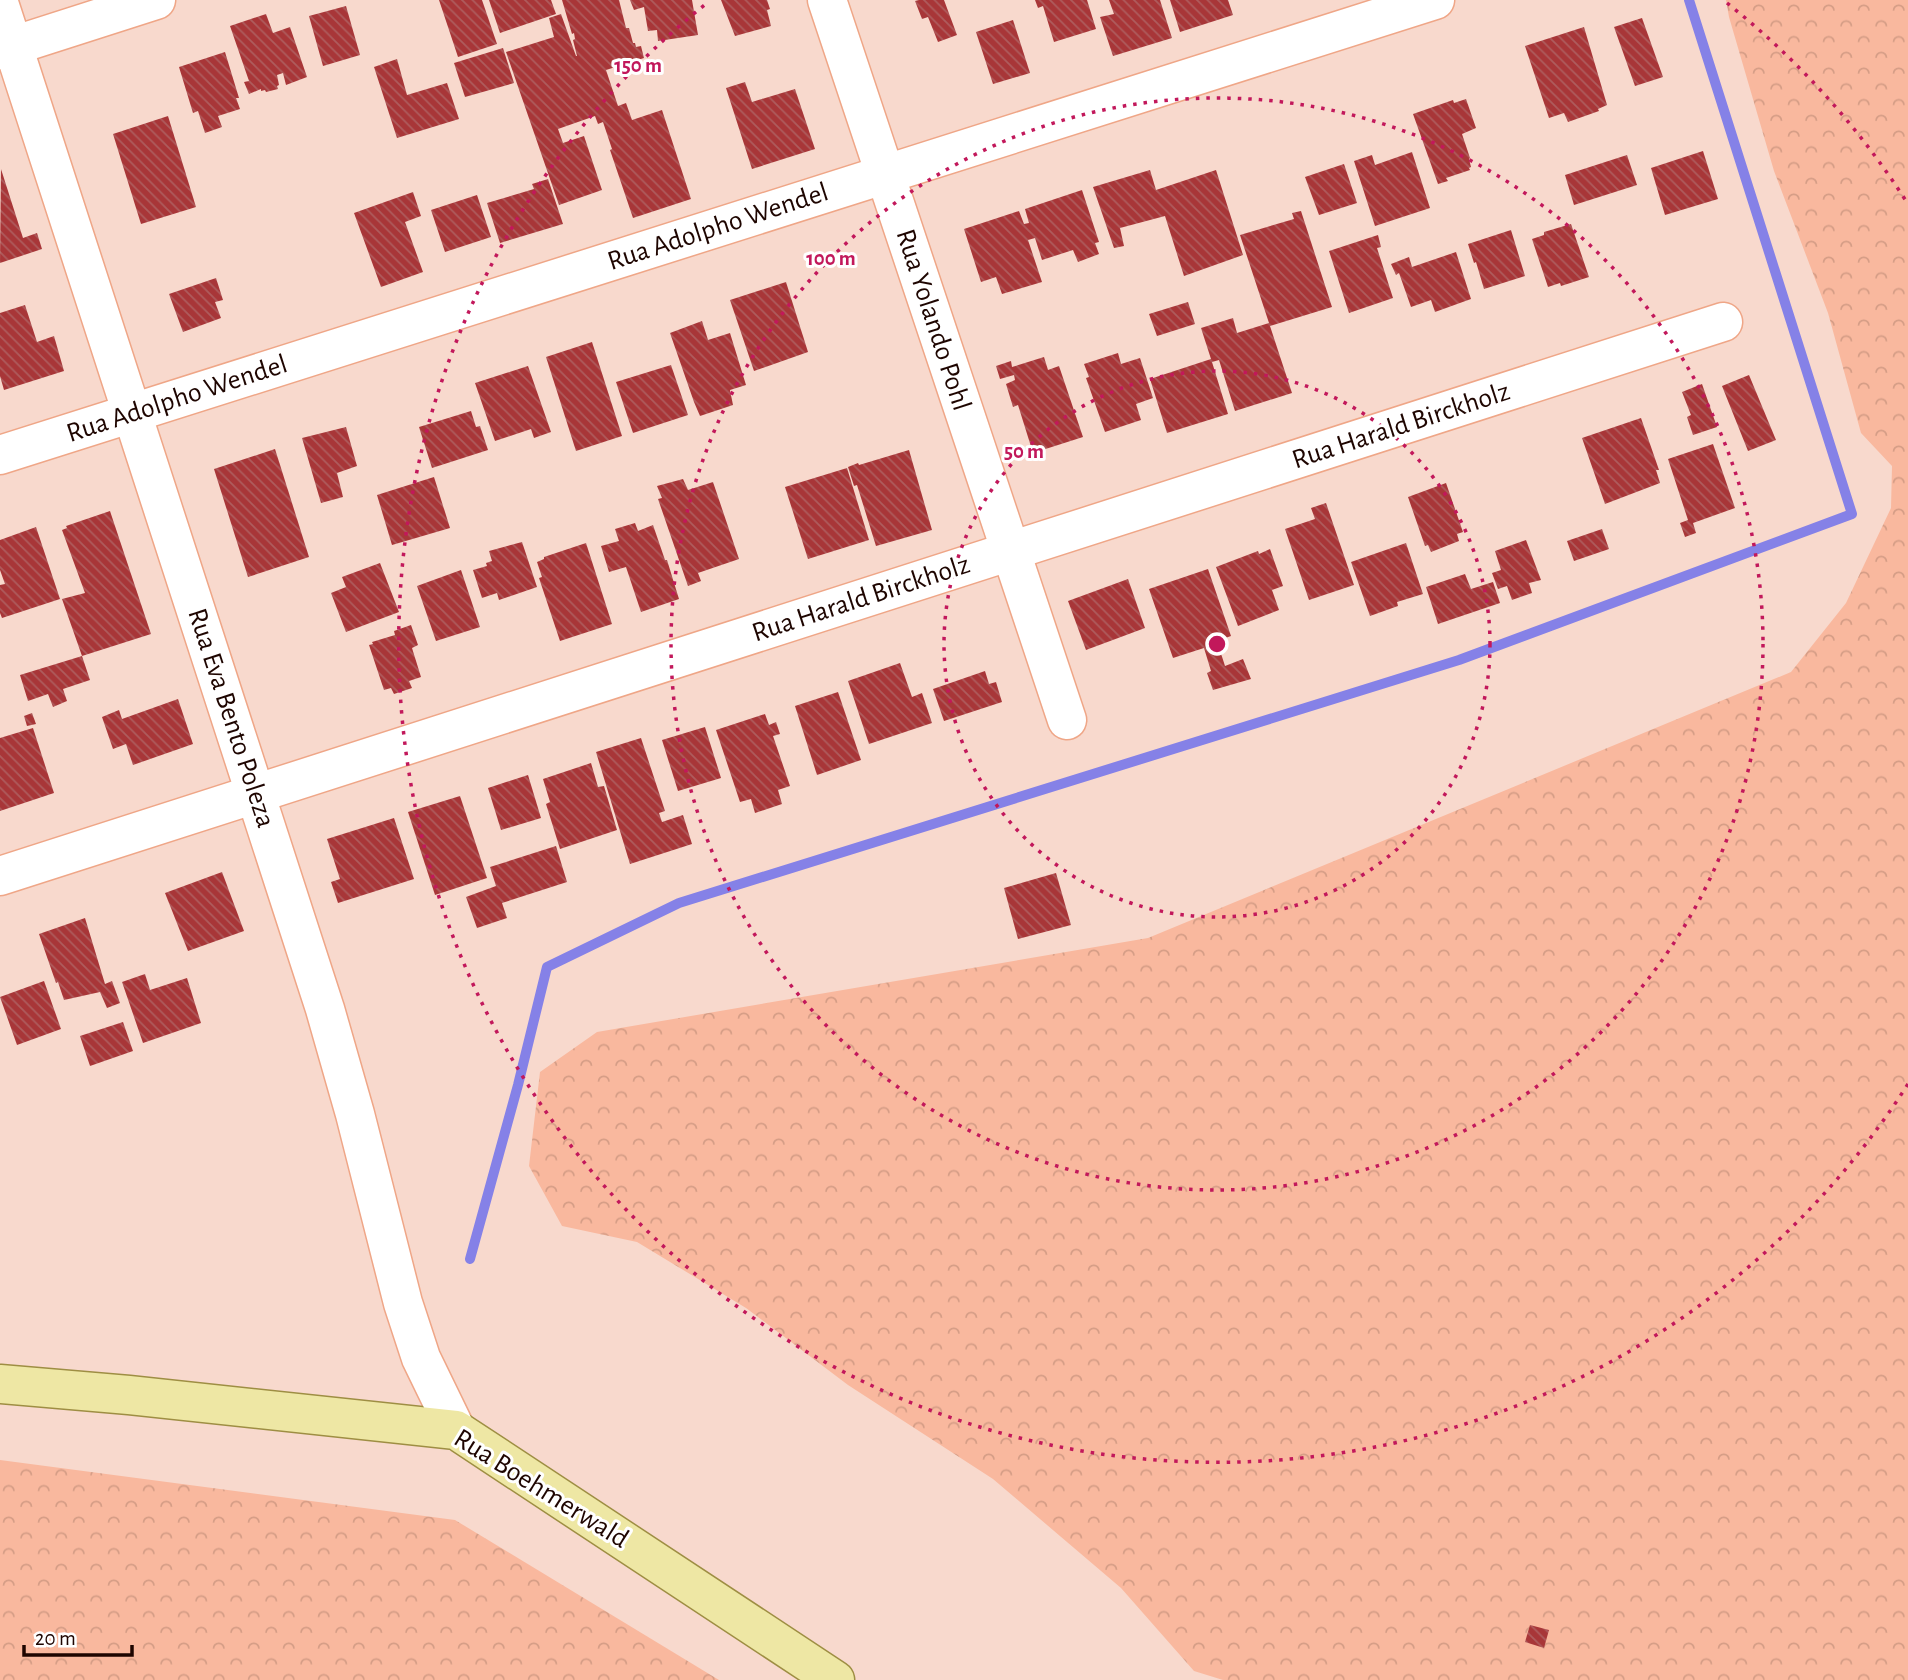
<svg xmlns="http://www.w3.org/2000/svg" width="1908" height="1680" viewBox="0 0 1908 1680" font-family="'Alegreya Sans',sans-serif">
	<defs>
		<pattern id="forest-crowns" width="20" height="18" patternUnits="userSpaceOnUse" patternTransform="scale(1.75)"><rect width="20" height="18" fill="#f9b89e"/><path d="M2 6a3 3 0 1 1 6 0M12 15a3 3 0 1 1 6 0" fill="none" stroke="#d59d86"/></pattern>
		<pattern id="building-back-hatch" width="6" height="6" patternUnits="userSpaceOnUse" patternTransform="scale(1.75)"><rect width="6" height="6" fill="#a83638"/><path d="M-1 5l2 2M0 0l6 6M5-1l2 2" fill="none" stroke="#ae5c5d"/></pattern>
	</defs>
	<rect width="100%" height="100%" fill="#f8d9cd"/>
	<!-- forest -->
	<g fill="url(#forest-crowns)">
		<path d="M1726 0H1908V1680H1223L1194 1671 1121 1588 993 1479 848 1385 746 1308 637 1242 562 1226 529 1166 540 1072 597 1032 1148 938 1791 672 1846 603 1891 508 1892 466 1861 433 1828 313 1774 171 1729 17Z"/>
		<path d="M0 1460 455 1520 719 1680H0Z"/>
	</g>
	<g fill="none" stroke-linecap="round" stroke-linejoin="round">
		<!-- stream -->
		<path stroke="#8581e7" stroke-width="10" d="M470 1259 518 1085 547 967 679 903 1459 660 1852 514 1689 0"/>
	</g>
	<!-- building -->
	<g fill="url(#building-back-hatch)">
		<path d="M439 0H482L497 44 458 57Z"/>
		<path d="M489 0H551L556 14 500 33Z"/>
		<path d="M562 0H619L626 28H629L633 43H635L636 47 641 46 644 58 606 70 618 106 626 103 632 120 662 110 691 199 633 218 610 150 612 149 603 122 598 124 595 116 558 129 563 143 584 136 602 190 559 205 506 52 554 37 549 18 561 14 576 56H577L573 40 575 39 574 33 572 34Z"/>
		<path d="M630 0H692L698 35 658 41 657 30 648 31 644 7 634 10Z"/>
		<path d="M721 0H767L770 9 767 10 771 26 735 36Z"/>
		<path d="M919 0H944L957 35 938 42 928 17 922 19 915 1Z"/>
		<path d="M1035 0H1087L1096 29 1054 42 1043 6 1038 8Z"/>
		<path d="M1109 0H1160L1172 38 1113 56 1100 17 1114 14Z"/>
		<path d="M1170 0H1228L1233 15 1180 32Z"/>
		<path d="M346 6 360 55 323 66 309 16Z"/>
		<path d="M266 14 273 33 290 27 307 77 286 85 283 73 277 75 279 85 277 86 278 89 266 92 265 90 261 91V89L249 94 244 82 249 81 230 26Z"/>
		<path d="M1642 18 1663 77 1635 86 1614 27Z"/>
		<path d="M1013 20 1030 73 993 84 976 32Z"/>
		<path d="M1584 27 1607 105 1598 109 1599 111 1568 122 1564 113 1549 118 1525 46Z"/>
		<path d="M503 48 514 83 465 97 454 63Z"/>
		<path d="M225 52 239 98H236L240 109 218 116 222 127 205 133 198 111 193 113 179 67Z"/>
		<path d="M397 59 407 95 447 83 459 119 397 138 374 67Z"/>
		<path d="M745 82 752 102 795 89 815 149 752 169 726 88Z"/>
		<path d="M1466 99 1476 128 1462 134 1470 158 1469 159 1471 167 1469 168 1470 170 1446 178 1448 181 1438 184 1413 114 1453 100 1454 103Z"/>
		<path d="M168 116 196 207 141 224 113 134Z"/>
		<path d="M1703 151 1718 199 1665 215 1651 168Z"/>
		<path d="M1412 152 1430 208 1375 226 1354 161 1372 155 1375 165Z"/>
		<path d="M1627 155 1637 185 1574 205 1565 175Z"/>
		<path d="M1344 164 1357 203 1319 215 1305 177Z"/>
		<path d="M1 169 23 238 37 233 42 249 0 263Z"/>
		<path d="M1150 170 1156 190 1216 170 1243 255 1184 276 1165 216 1120 228 1124 246 1114 248 1093 187Z"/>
		<path d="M548 179 563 224 500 243 487 203 534 189 532 184Z"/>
		<path d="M1082 190 1099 242 1095 243 1099 254 1078 262 1073 250 1042 260 1035 238 1028 240 1042 282 1002 294 996 277 981 282 964 229 1019 211 1024 224 1029 223 1025 209Z"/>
		<path d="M413 192 421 216 405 222 423 272 381 287 354 213Z"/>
		<path d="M477 195 491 237 445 252 431 210Z"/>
		<path d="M1301 211 1332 307 1270 326 1292 393 1235 411 1219 360 1212 362 1228 414 1167 433 1150 379 1211 359 1201 328 1233 318 1237 333 1269 323 1240 235 1294 219 1292 213Z"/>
		<path d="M1571 224 1589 277 1561 286 1560 283 1548 287 1532 239 1544 235V232Z"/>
		<path d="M1511 230 1525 276 1484 289 1476 262 1474 263 1468 244Z"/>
		<path d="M1378 235 1381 247 1377 248 1393 298 1349 313 1329 251Z"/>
		<path d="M1456 252 1471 299 1435 312 1431 300 1411 307 1399 273 1396 275 1391 264 1409 257 1412 267Z"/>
		<path d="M216 278 223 300 215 302 221 318 183 332 169 294Z"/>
		<path d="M786 282 808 352 754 371 730 300Z"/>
		<path d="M1188 302 1195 324 1157 336 1149 314Z"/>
		<path d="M25 305 37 342 54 336 64 371 4 390 0 376V313Z"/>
		<path d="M702 321 708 340 730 333 746 385 730 390 733 405 700 416 694 402 670 333Z"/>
		<path d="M592 342 622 436 576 451 546 357Z"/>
		<path d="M1118 353 1121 364 1140 358 1153 398 1136 404 1141 420 1105 432 1086 378 1089 377 1084 364Z"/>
		<path d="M1044 357 1048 370 1059 366 1083 437 1033 453 1018 405 1013 407 1006 384 1015 380 1014 375 1000 379 996 366 1011 361 1012 367Z"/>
		<path d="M671 365 688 415 633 433 616 382Z"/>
		<path d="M528 366 551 432 534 438 531 429 495 441 475 383Z"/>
		<path d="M1749 375 1776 440 1748 451 1722 386Z"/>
		<path d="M1702 384 1717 427 1693 435 1687 417 1691 415 1682 392Z"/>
		<path d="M471 411 476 427 480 426 488 450 432 468 419 427Z"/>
		<path d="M1641 418 1659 470H1656L1660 483 1605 504 1582 438Z"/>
		<path d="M346 427 357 466 337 473 343 497 321 503 302 438Z"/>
		<path d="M1713 444 1735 508 1693 523 1696 533 1685 537 1680 523 1688 520 1668 459Z"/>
		<path d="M275 449 309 557 248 577 214 469Z"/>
		<path d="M909 450 932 530 876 546 857 485 854 486 848 467 858 463 859 465Z"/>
		<path d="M847 468 869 540 808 559 785 487Z"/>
		<path d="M434 477 450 528 392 545 377 495Z"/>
		<path d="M683 479 688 490 713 482 739 559 698 573 701 581 688 586 658 499 662 498 657 486Z"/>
		<path d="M1446 483 1463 532 1457 534 1459 541 1431 552 1428 545 1425 546 1408 497Z"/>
		<path d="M1326 503 1354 585 1309 600 1285 529 1315 519 1311 508Z"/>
		<path d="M110 511 151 634 82 656 90 680 63 689 67 701 53 707 48 694 28 701 20 675 82 656 62 599 85 593 62 530 67 528 66 526Z"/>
		<path d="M635 523 638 531 653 525 665 560H667L679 599 641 612 626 567 609 572 601 546 619 541 615 529Z"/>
		<path d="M36 527 60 599 2 618 0 613V585L5 584 0 570V540Z"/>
		<path d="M1602 529 1609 549 1574 561 1567 541Z"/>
		<path d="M1526 540 1541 580 1529 583 1532 593 1512 600 1507 586 1498 589 1492 573 1501 570 1495 551Z"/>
		<path d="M522 542 537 587 499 600 497 593 482 598 473 570 487 566 486 563 492 561 489 551Z"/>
		<path d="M586 543 612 624 560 641 539 578 542 577 537 562 544 559V557Z"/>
		<path d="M1406 543 1423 594 1397 602 1398 606 1370 616 1351 562Z"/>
		<path d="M1270 549 1283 586 1272 590 1279 610 1238 626 1216 567 1258 551 1259 554Z"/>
		<path d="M380 563 399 612 346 632 331 593 346 587 342 577Z"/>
		<path d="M1208 569 1231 636 1217 641 1225 666 1243 659 1251 679 1213 690 1207 673 1211 671 1204 648 1173 658 1149 589Z"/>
		<path d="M461 570 480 627 436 641 417 586Z"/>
		<path d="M1465 574 1471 589 1493 582 1500 603 1438 624 1426 587Z"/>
		<path d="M1128 579 1145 628 1086 650 1068 601Z"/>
		<path d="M411 625 418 645 412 648 421 677 409 681 412 688 394 694 391 688 384 690 369 645 373 644 372 642 395 635 394 631Z"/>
		<path d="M900 663 912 697 922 693 932 723 869 744 848 681Z"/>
		<path d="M985 671 989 684 996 682 1002 702 944 721 933 689Z"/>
		<path d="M838 692 861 760 817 775 795 706Z"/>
		<path d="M178 699 193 744 133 765 126 744 113 749 102 717 119 710 122 719Z"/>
		<path d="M32 713 36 724 27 726 24 716Z"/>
		<path d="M765 714 769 725 776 722 780 734 773 736 790 786 778 790 782 804 755 813 751 799 740 802 716 730Z"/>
		<path d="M705 727 721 778 678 791 662 740Z"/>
		<path d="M33 728 54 793 0 811V738Z"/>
		<path d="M641 738 665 811 659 813 662 822 683 815 692 844 630 864 596 752Z"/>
		<path d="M591 763 598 787 604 786 617 830 560 849 546 804 550 802 543 779Z"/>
		<path d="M528 775 541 818 501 830 488 788Z"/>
		<path d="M460 796 487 878 435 895 408 812Z"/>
		<path d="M394 818 414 879 338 903 331 882 340 879 327 839Z"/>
		<path d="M556 846 567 882 502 903 507 918 477 928 466 897 496 886 490 867Z"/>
		<path d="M222 872 244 931 188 951 165 893Z"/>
		<path d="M1056 873 1071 925 1018 939 1004 888Z"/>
		<path d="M85 918 105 984 112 981 120 1003 107 1008 100 992 64 1000 58 982 56 983 39 934Z"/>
		<path d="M145 974 150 990 187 978 201 1023 143 1043 122 982Z"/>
		<path d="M44 981 61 1029 17 1045 0 997Z"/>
		<path d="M123 1022 133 1051 90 1066 80 1036Z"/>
		<path d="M1530 1625 1549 1630 1544 1648 1525 1642Z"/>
	</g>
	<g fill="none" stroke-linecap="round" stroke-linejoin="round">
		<!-- minor casing -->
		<g stroke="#efa687" stroke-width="41">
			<g id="minor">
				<path d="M827 0 1067 720"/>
				<path d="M0 6 325 1009 355 1114 403 1303 421 1358 456 1430"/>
				<path d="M0 50 156 0"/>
				<path d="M0 455 1435 0"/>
				<path d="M0 876 1723 322"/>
			</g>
		</g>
		<!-- major casing -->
		<g stroke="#9e8e43" stroke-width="41">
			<path id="major" d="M0 1384 129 1395 456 1430 835 1680"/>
		</g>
		<!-- minor -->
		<use href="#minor" stroke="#fff" stroke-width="38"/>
		<!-- major -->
		<use href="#major" stroke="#eee7a4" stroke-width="38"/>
	</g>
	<!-- distance rings -->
	<g fill="none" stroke="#c2185b" stroke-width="3.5" stroke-dasharray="3.5 7">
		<circle cx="1217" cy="644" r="273"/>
		<circle cx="1217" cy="644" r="546"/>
		<path d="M1908 1084A819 819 0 1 1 707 3M1727 3A819 819 0 0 1 1908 204"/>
	</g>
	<g text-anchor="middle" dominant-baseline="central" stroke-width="6" stroke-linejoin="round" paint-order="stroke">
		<!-- street labels -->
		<g font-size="28" fill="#1e0500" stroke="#fff">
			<text transform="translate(718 227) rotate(-18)">Rua Adolpho Wendel</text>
			<text transform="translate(933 320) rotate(72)">Rua Yolando Pohl</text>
			<text transform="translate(177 399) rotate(-18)">Rua Adolpho Wendel</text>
			<text transform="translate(1401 426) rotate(-18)">Rua Harald Birckholz</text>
			<text transform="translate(861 599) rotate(-18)">Rua Harald Birckholz</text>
			<text transform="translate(231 718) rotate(72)">Rua Eva Bento Poleza</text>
			<text transform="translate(541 1489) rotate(32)">Rua Boehmerwald</text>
		</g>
	</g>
	<circle cx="1217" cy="644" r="10" fill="#c2185b" stroke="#fff" stroke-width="3.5"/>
	<g font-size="21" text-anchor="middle" font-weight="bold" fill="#c2185b" stroke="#fff" stroke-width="6" stroke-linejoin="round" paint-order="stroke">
		<text x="638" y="72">150 m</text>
		<text x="831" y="265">100 m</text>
		<text x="1024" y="458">50 m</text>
	</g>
	<!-- scale -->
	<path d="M24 1645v10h108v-10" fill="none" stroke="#1e0500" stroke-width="3.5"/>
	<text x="35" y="1645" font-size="21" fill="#1e0500" stroke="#ffffff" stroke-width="5" paint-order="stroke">20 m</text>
</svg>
